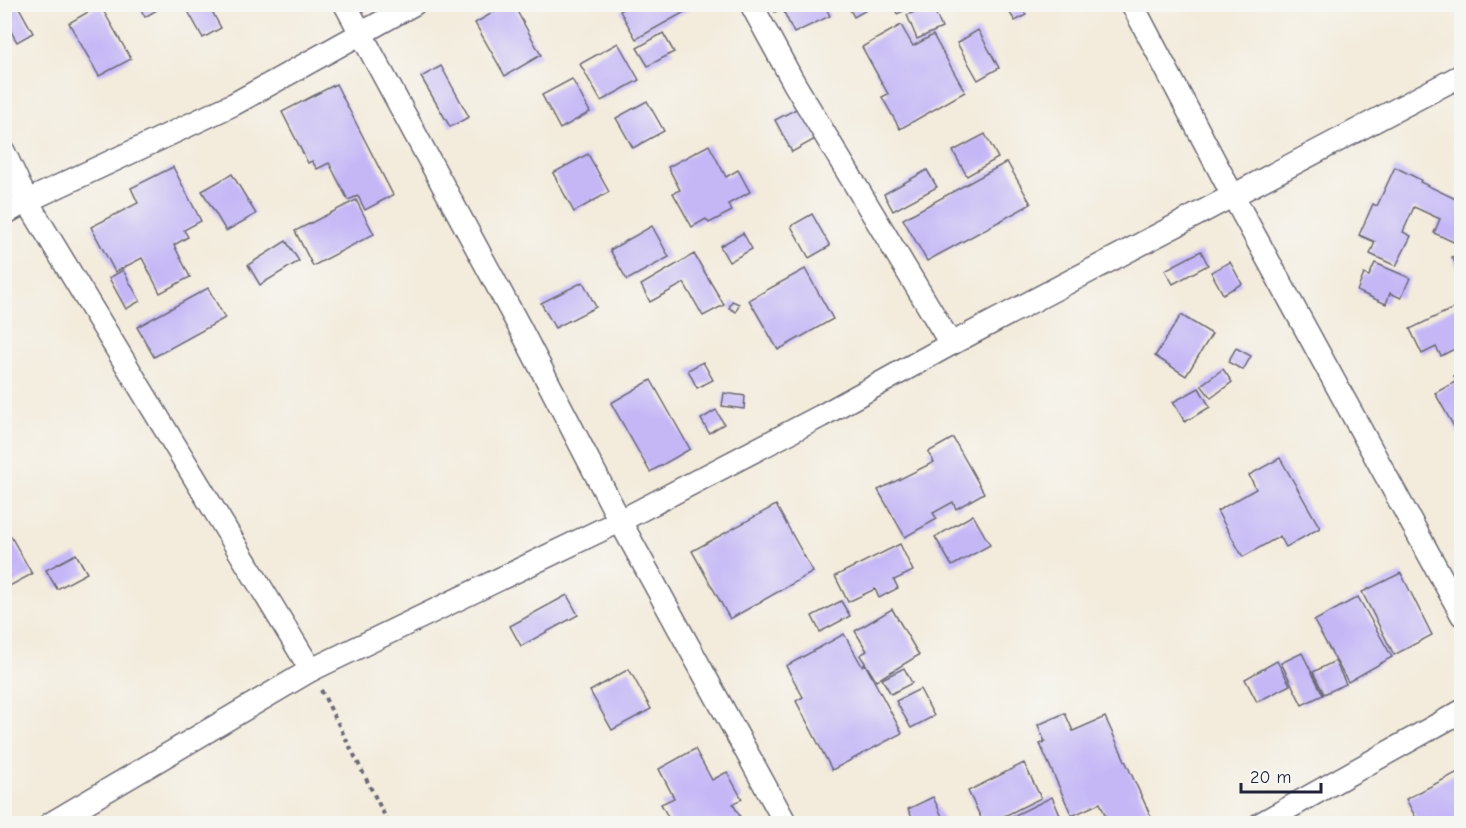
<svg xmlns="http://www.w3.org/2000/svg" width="1466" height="828" viewBox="0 0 1466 828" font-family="'Comic Neue',sans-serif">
	<rect width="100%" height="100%" fill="#f6f6f2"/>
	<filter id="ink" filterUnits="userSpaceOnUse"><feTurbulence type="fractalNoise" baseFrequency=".0167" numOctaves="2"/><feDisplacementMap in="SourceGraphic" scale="12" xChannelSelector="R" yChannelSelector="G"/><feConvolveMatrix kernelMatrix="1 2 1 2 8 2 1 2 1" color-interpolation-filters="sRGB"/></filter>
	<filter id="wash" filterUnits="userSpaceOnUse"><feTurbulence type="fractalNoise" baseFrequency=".008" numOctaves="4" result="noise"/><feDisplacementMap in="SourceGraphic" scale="24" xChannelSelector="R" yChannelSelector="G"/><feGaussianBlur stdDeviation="1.35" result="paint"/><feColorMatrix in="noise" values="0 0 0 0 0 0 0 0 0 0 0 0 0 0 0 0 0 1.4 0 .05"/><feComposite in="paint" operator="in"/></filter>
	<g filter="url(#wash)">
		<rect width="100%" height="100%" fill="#f3ebdb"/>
		<g id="blocks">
			<!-- building -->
			<g fill="#c5b7f6">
				<path d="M4 4H17L33 33 17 42 4 19Z"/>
				<path d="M138 4H167L145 17Z"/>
				<path d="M184 4H208L221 28 203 38Z"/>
				<path d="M508 4H513L541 55 505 76 475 23Z"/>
				<path d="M631 4H687L690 9 636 39 620 11Z"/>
				<path d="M771 4H790L775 12Z"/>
				<path d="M801 4H824L830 16 794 33 784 12Z"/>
				<path d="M847 4H877L854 17Z"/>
				<path d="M893 4H918L897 14Z"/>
				<path d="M100 5 131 59 99 76 69 23Z"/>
				<path d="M932 5 942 28 917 39 907 15Z"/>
				<path d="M1021 7 1026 15 1015 21 1010 13Z"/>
				<path d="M901 25 913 46 933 35 965 92 900 129 882 97 888 94 862 47Z"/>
				<path d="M978 30 999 68 978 80 957 43Z"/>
				<path d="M663 33 674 52 648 66 637 48Z"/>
				<path d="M618 43 639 80 601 101 580 64Z"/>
				<path d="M441 66 469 117 450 127 421 77Z"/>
				<path d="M572 79 590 112 560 129 542 95Z"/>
				<path d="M336 84 393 195 365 210 358 196 348 200 329 163 317 169 312 161 308 163 282 112Z"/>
				<path d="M647 101 664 131 633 148 616 118Z"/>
				<path d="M800 107 817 138 792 152 775 120Z"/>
				<path d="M985 134 998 158 967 176 953 151Z"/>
				<path d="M709 145 726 177 738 170 750 192 728 204 732 211 709 223 706 219 692 227 673 193 680 190 668 167Z"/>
				<path d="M588 154 609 192 574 212 553 173Z"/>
				<path d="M1007 162 1031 204 927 261 903 219Z"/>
				<path d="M173 167 201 221 184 230 188 237 174 245 190 277 160 293 142 258 115 272 91 227 138 203 131 188Z"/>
				<path d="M1395 167 1421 180 1420 182 1462 202V246L1434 233 1440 219 1414 207 1403 232 1411 236 1396 266 1370 254 1375 242 1359 235 1373 204 1377 206Z"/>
				<path d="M927 170 937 187 893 211 884 194Z"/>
				<path d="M232 174 256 214 226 231 202 191Z"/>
				<path d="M356 200 374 234 313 266 295 231Z"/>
				<path d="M812 214 830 246 809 258 791 226Z"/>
				<path d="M652 226 669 257 627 280 610 250Z"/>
				<path d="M743 233 752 249 729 262 720 246Z"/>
				<path d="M286 241 299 261 260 285 248 265Z"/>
				<path d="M1201 251 1208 265 1173 284 1165 270Z"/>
				<path d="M1462 252V276L1452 257Z"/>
				<path d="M694 254 724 305 703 316 684 283 650 302 641 285Z"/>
				<path d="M1230 262 1242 284 1223 294 1211 272Z"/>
				<path d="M1375 263 1410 278 1401 298 1390 293 1386 304 1357 291 1364 274 1369 276Z"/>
				<path d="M805 269 833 319 778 350 749 300Z"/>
				<path d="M123 270 140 301 126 309 109 278Z"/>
				<path d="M583 282 596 307 555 328 541 303Z"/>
				<path d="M208 288 225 318 154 357 137 327Z"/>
				<path d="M732 301 739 304 736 312 729 308Z"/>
				<path d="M1462 304V345L1441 356 1436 347 1422 354 1410 329Z"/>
				<path d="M1181 315 1212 334 1186 376 1155 356Z"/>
				<path d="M1236 348 1251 356 1243 370 1228 362Z"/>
				<path d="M703 362 713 380 697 388 688 370Z"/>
				<path d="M1223 369 1232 382 1211 398 1201 385Z"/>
				<path d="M1462 373V441L1435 393 1457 381 1454 376Z"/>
				<path d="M651 380 690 449 650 472 611 403Z"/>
				<path d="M1199 388 1210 407 1185 422 1173 402Z"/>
				<path d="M724 393 745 396 744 409 722 406Z"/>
				<path d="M716 410 724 424 709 433 701 419Z"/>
				<path d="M953 438 984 493 956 509 953 502 933 513 937 519 905 537 878 490 934 462 928 452Z"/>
				<path d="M1280 458 1320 528 1286 547 1280 536 1243 557 1217 511 1256 489 1249 475Z"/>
				<path d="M776 505 813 572 730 619 692 551Z"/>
				<path d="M973 515 990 545 952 566 935 537Z"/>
				<path d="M4 524 32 574 4 589Z"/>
				<path d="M900 544 913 571 894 580 898 588 879 598 875 589 848 602 835 576Z"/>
				<path d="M76 554 87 573 57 589 46 570Z"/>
				<path d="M1401 573 1432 635 1394 655 1362 592Z"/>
				<path d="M567 595 578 615 521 646 510 626Z"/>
				<path d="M1358 597 1392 657 1348 682 1314 621Z"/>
				<path d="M841 601 850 616 820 632 812 616Z"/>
				<path d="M892 609 919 655 876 681 860 655 867 651 855 631Z"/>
				<path d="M844 634 862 666 865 664 902 733 832 770 796 701 803 697 786 666Z"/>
				<path d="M1302 653 1323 695 1302 705 1281 663Z"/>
				<path d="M1277 661 1290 685 1257 702 1245 679Z"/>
				<path d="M1335 661 1346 684 1324 694 1313 672Z"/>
				<path d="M904 668 912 683 891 694 882 679Z"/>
				<path d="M629 669 651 709 612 730 590 691Z"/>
				<path d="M920 689 934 716 911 728 896 701Z"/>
				<path d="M1065 713 1073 731 1105 717 1152 819 1141 824H1109L1100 803 1072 816 1040 744 1045 742 1038 725Z"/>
				<path d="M695 749 712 780 727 772 742 799 733 804 744 824H672L661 804 674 798 659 769Z"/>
				<path d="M1024 763 1041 798 988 824H984L968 791Z"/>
				<path d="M1462 770V822L1419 824 1406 799Z"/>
				<path d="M933 797 945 823 915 824 908 809Z"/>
				<path d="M1052 797 1064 824H997Z"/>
			</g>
		</g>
	</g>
	<g filter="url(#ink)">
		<use href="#blocks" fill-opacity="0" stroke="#6b6873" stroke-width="1.5"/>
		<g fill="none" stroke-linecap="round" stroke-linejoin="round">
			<!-- minor casing -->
			<g stroke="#6b6873" stroke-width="25">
				<g id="minor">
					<path d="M345 4 520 328 620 521 786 824"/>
					<path d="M751 4 794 83 951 344"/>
					<path d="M1132 4 1233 196 1462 615"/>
					<path d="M4 152 27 201 311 670"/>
					<path d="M4 214 27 201 234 104 414 4"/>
					<path d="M50 824 311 670 620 521 821 416 951 344 1462 75"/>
					<path d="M1260 824 1462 711"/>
				</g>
			</g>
			<!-- path -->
			<path stroke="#6b6873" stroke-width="4" stroke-dasharray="4.5 4.5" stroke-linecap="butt" d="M321 690 389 824"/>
			<!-- minor -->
			<use href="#minor" stroke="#fff" stroke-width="22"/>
		</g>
	</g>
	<!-- margin -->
	<rect width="1466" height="828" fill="none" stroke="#f6f6f2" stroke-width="24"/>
	<!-- scale -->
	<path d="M1241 783v9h80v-9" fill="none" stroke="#22223b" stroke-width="3"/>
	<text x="1250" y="783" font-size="18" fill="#22223b" stroke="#f6f6f2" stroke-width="4.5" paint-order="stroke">20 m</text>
</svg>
